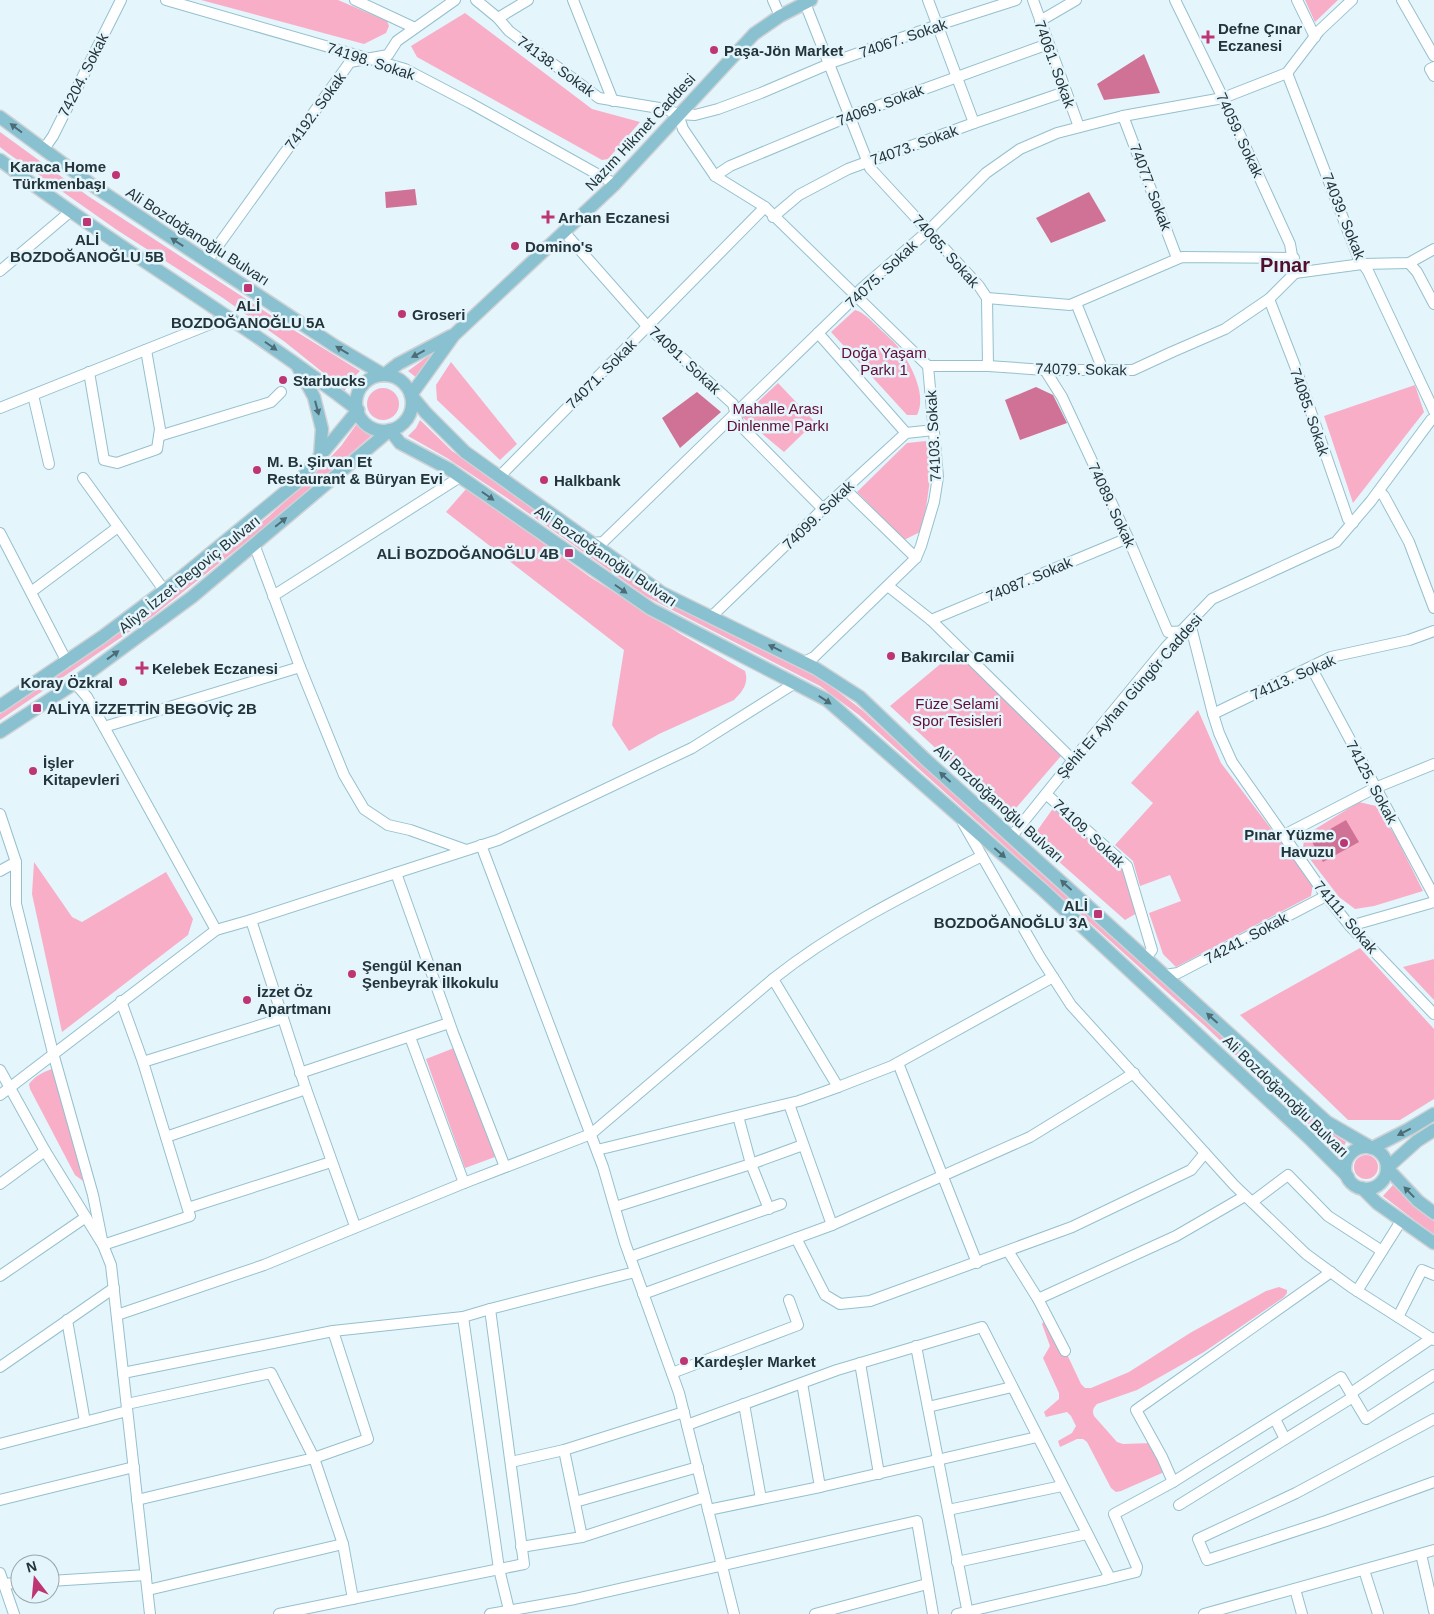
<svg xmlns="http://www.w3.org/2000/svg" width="1434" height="1614" viewBox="0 0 1434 1614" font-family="Helvetica,sans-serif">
	<rect width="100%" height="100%" fill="#e4f5fb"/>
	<!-- green -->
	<g fill="#f9aec8">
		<path d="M201 0H338L387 21 389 26 386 33 364 44Z"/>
		<path d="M1305 0H1338L1315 22Z"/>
		<path d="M465 13 592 109 640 122 608 159 602 160 417 57 411 46Z"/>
		<path d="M0 132 88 196 292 329 360 371 350 381 344 392 331 379 285 342 223 298 117 230 9 154 0 147Z"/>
		<path d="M855 310C865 313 871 321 879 328 886 335 895 342 901 351 912 367 927 396 917 415H907L831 332Z"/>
		<path d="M443 345 417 378 408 371Z"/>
		<path d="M451 362 517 444 500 460 437 400 436 385Z"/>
		<path d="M778 383 815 422 784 452 742 417Z"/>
		<path d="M1415 385 1424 412 1353 503 1324 416Z"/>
		<circle cx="383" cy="404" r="16"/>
		<path d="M420 420 452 451 651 592 709 624 823 680 862 710 1019 854 1327 1130 1346 1142 1339 1156 1322 1137 1206 1027 859 715 820 686 647 597 507 498 447 458 408 436 416 428Z"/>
		<path d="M356 425 372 435 271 522 154 615 0 720V714L151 611 268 517 309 480 341 446Z"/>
		<path d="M926 441 932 465 926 508 920 532 904 540 857 492 907 443Z"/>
		<path d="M467 488 590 577 682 635 745 671C749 683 743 691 734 700L659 734 629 751 612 725 624 650 446 512Z"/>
		<path d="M956 651 1061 756 1009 816 890 706Z"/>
		<path d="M1198 710 1221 763 1313 884 1311 896 1176 967 1163 954 1149 913 1181 901 1170 875 1140 886 1133 861 1115 845 1153 803 1131 783Z"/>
		<path d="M1359 802 1376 806 1396 837 1423 891 1374 906 1355 909 1339 897 1303 850 1304 836Z"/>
		<path d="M1054 807 1125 868 1137 913 1125 920 1032 838Z"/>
		<path d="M34 862 72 917 82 922 166 872 193 919 188 935 62 1032 32 894Z"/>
		<path d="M1360 948 1434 1029V1099L1400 1120H1348L1240 1015Z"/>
		<path d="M1434 959V1000L1403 967Z"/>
		<path d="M454 1048 495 1157 465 1168 426 1059Z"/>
		<path d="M52 1069 56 1071 83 1181 75 1175 30 1089 29 1084C35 1076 43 1072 52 1069Z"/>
		<circle cx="1366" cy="1167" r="12"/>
		<path d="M1393 1185 1415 1207 1434 1221V1235L1383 1196Z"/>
		<path d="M1279 1287 1287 1290V1293L1284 1297 1204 1352 1137 1390 1097 1404C1093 1408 1092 1411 1094 1416L1117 1442 1123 1444 1152 1443 1165 1470 1162 1473 1121 1491 1116 1492 1111 1488 1087 1442 1083 1439H1077L1060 1447 1058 1441 1072 1433 1076 1426 1071 1416 1067 1412 1046 1417 1044 1412 1059 1399V1393L1043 1358 1050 1346 1042 1324 1048 1314 1081 1384 1085 1388H1091L1129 1372 1190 1333 1266 1291Z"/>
	</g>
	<!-- water -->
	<g fill="#d07295">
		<path d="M1144 54 1160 93 1104 100 1097 84Z"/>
		<path d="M415 189 417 205 386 208 385 192Z"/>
		<path d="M1089 192 1106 221 1051 243 1036 218Z"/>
		<path d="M1036 387 1053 395 1067 423 1020 440 1005 400Z"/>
		<path d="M697 392 721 412 680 448 662 418Z"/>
		<path d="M1346 820 1359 842 1323 862 1311 840Z"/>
	</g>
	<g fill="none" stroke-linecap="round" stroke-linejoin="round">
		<!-- minor casing -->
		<g stroke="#95c0ce" stroke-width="12">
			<g id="minor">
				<path d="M166 0 405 69 470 103 615 184"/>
				<path d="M355 0 415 28"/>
				<path d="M476 0 498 18 509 31 599 98 665 109 678 114 695 115 718 109 761 93 836 61 938 25 1016 0"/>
				<path d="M573 0 613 101"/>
				<path d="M773 0 780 16"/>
				<path d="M928 0 974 123"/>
				<path d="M1033 0 1079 127"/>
				<path d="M1175 0 1223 98 1290 244 1295 273"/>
				<path d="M1297 0 1315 37"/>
				<path d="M1402 0 1434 56"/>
				<path d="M805 3 870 168 979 286 987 298"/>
				<path d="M498 18 528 0"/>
				<path d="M1040 21 1076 0"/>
				<path d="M1434 67 1430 69 1434 76"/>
				<path d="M1287 73 1358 257 1368 271 1434 411"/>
				<path d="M678 114 683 129 715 176 765 207 928 366 938 477 934 502 921 546 916 558 814 657 804 662"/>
				<path d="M1123 116 1177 258"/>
				<path d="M44 149 53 136 121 0"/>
				<path d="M715 176 730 166 850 116 1048 44"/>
				<path d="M773 217 799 195 848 169 974 123 1065 92"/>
				<path d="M565 233 648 327 733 404 738 423 823 509"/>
				<path d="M207 261 350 62 388 55 397 41 455 0"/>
				<path d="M1409 263 1417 272 1434 304"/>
				<path d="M0 271 71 211"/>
				<path d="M1295 273 1362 264 1409 263 1434 249"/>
				<path d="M987 298 1070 305 1182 257 1294 258"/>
				<path d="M987 298 988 366"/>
				<path d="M1269 299 1295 366 1348 519 1353 523"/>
				<path d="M1076 303 1103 370"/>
				<path d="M818 333 906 433"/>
				<path d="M928 366H988L1045 370H1133L1172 352 1225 329 1269 299 1295 273"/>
				<path d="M1045 370 1062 397 1128 538 1168 632 1192 631 1213 714 1219 733 1232 762 1326 896 1350 926 1434 1014"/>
				<path d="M89 372 104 460 117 463 157 449 160 429 146 350"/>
				<path d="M33 395 49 464"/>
				<path d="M0 408 228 317"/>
				<path d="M159 436 271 402 281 392"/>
				<path d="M500 476 765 207"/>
				<path d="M83 478 164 590"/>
				<path d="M845 489 916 558"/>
				<path d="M1379 491 1384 496 1409 542 1434 608"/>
				<path d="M0 533 67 662"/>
				<path d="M592 543 603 542 849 303 861 289 928 231 986 173 1020 149 1057 133 1123 116 1223 98 1287 73 1319 31 1352 0"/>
				<path d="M254 544 300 667 344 775 364 809 388 825 410 830 466 850"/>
				<path d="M888 586 931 620 1073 760"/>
				<path d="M31 592 118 527"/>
				<path d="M273 596 460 477"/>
				<path d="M711 617 823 509 906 433 934 430"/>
				<path d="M931 620 1128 538"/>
				<path d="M1311 667 1434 896"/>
				<path d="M75 683 87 697 104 727 216 930"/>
				<path d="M1213 714 1331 657 1409 640 1434 631"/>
				<path d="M104 727 300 667"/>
				<path d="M1046 794 1127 866 1152 950 1146 958"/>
				<path d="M0 814 16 862V904L53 1053 93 1195 103 1245 190 1216 143 1062 283 1018"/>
				<path d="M963 823 1040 957 1071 1005 1234 1185 1306 1254 1351 1287 1434 1340"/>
				<path d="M1284 835 1375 788 1434 764"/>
				<path d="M1012 836 1073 760 1166 647 1212 599 1336 542 1371 501 1431 420 1434 418"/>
				<path d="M481 845 603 1167 625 1243 679 1393 734 1614"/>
				<path d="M0 871 16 862"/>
				<path d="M396 873 453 1033 505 1167"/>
				<path d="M1350 926 1434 902"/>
				<path d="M1165 975 1178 973 1326 896"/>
				<path d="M773 979 838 1087"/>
				<path d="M121 1001 143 1062"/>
				<path d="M410 1037 464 1183"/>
				<path d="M898 1063 977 1263"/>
				<path d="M0 1070 45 1151 103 1245 111 1265 150 1614"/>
				<path d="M300 1073 449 1023"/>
				<path d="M306 1089 355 1226"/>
				<path d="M0 1095 216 930 251 920 498 840 692 748 795 683"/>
				<path d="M789 1104 832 1225"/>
				<path d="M738 1116 751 1164 769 1209"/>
				<path d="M166 1137 306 1089 251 920"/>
				<path d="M597 1150 799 1101 838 1087 892 1066 1053 977"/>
				<path d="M0 1184 45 1151"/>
				<path d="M1252 1202 1288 1175 1328 1216 1382 1251"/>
				<path d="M615 1207 751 1164 803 1145"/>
				<path d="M188 1208 331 1162"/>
				<path d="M796 1238 825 1295 840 1304 870 1301 1072 1227 1191 1170 1205 1153"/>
				<path d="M1008 1251 1038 1299 1065 1351"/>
				<path d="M630 1257 781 1204"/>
				<path d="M0 1276 86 1217"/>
				<path d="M1357 1291 1401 1221"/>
				<path d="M643 1294 832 1225 1030 1137 1134 1073"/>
				<path d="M1038 1299 1176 1236 1245 1196"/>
				<path d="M117 1315 264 1265 464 1183 591 1134 773 979C837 928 909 893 982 856"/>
				<path d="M463 1317 499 1569 510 1614"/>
				<path d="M1398 1317 1422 1270 1434 1275"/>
				<path d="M67 1320 85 1422"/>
				<path d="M916 1346 968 1614"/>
				<path d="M860 1363 879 1474"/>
				<path d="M0 1367 114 1288"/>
				<path d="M123 1373 333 1331 463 1317 490 1309"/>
				<path d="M672 1373 798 1325 789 1300"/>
				<path d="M802 1383 820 1487"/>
				<path d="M1351 1393 1432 1338"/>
				<path d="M127 1404 271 1373 314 1458 368 1439 333 1331"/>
				<path d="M744 1404 761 1499"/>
				<path d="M928 1407 1012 1387"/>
				<path d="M1275 1419 1285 1439"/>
				<path d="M1434 1419 1296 1493 1198 1539 1207 1560 1326 1521 1434 1482"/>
				<path d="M687 1425 837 1370 982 1327 1109 1576 1104 1580 957 1614"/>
				<path d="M0 1444 127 1411"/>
				<path d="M564 1450 582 1537"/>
				<path d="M511 1462 564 1450 684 1412"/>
				<path d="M1173 1482 1162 1457 1136 1410 1331 1272"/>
				<path d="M0 1500 134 1467"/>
				<path d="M137 1500 314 1458 343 1544 148 1590"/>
				<path d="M575 1502 698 1467"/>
				<path d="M1179 1505 1353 1397"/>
				<path d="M708 1510 820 1487 1037 1437"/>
				<path d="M948 1510 1062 1486"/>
				<path d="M343 1544 353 1599"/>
				<path d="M521 1547 582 1537 705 1497"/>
				<path d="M1421 1554 1434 1611"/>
				<path d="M957 1562 1087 1534"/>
				<path d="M1364 1570 1378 1614"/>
				<path d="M0 1573 14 1614"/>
				<path d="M1104 1580 1136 1572 1137 1567 1114 1514 1173 1482 1341 1377 1366 1419 1434 1375"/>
				<path d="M50 1581 146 1575"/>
				<path d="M0 1584 20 1583"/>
				<path d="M1295 1589 1302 1614"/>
				<path d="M279 1614 524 1564 490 1309 635 1272"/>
				<path d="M490 1614 575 1599 917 1521 933 1614"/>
				<path d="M815 1614 927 1584"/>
				<path d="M1204 1614 1434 1550"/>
			</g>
		</g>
		<!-- major casing -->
		<g stroke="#cfd2d4" stroke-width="15">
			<g id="major">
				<path d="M0 117 95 187 335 346 384 375"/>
				<path d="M0 160C116 248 243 321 358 410"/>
				<path d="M298 367 314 397 322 429 320 457"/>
				<path d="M384 375 398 364 451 336"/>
				<circle cx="384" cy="403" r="28"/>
				<path d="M411 395 426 413 465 452 662 593 815 668 860 697 924 758 1327 1122 1372 1148"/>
				<path d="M411 395 454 335 615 184 754 34 780 16 811 0"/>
				<path d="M390 430 400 443 449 469 651 609 827 700 1043 890 1309 1138 1348 1177"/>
				<path d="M0 706 102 637 178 580 301 479 358 410"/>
				<path d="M0 732 75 683 192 597 390 430"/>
				<circle cx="1366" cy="1168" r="21"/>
				<path d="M1372 1148 1409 1129 1434 1114"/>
				<path d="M1387 1168 1418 1201 1434 1213"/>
				<path d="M1387 1168 1417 1141 1434 1130"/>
				<path d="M1362 1188 1377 1203 1434 1243"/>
			</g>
		</g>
		<!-- minor -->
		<use href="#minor" stroke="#fff" stroke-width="10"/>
		<!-- major -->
		<use href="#major" stroke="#89c1d1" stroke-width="12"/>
	</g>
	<!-- one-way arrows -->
	<defs><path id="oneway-solid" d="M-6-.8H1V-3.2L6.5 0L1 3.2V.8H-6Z" transform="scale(1.25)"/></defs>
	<g fill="#4c6c76">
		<use href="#oneway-solid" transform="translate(16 128) rotate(-143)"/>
		<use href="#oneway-solid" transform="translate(177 242) rotate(-147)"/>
		<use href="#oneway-solid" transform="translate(271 346) rotate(35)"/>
		<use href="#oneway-solid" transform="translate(342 350) rotate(-149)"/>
		<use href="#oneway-solid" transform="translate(418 354) rotate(152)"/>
		<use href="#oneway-solid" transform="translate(317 408) rotate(75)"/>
		<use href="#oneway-solid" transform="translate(488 496) rotate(35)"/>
		<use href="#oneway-solid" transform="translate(281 522) rotate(-39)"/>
		<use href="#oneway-solid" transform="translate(621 589) rotate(35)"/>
		<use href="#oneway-solid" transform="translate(775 648) rotate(-154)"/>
		<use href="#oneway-solid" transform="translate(113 655) rotate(-36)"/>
		<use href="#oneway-solid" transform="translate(825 700) rotate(33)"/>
		<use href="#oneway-solid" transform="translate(945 777) rotate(-138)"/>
		<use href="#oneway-solid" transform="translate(1000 853) rotate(41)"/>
		<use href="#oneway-solid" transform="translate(1066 885) rotate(-138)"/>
		<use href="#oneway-solid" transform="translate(1212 1018) rotate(-138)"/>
		<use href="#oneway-solid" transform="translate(1404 1132) rotate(153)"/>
		<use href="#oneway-solid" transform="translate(1409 1192) rotate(-134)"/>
	</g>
	<!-- markers -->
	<g fill="#be3573" stroke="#e4f5fb" stroke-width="2">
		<path d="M1205.5 29.5h5v5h5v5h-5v5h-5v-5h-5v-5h5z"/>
		<circle cx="714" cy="50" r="5"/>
		<circle cx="116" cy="175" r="5"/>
		<path d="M545.5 209.5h5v5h5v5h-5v5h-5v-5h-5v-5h5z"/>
		<rect x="82" y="217" width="10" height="10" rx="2.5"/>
		<circle cx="515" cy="246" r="5"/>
		<rect x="243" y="283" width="10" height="10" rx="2.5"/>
		<circle cx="402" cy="314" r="5"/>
		<circle cx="283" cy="380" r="5"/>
		<circle cx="257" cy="470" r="5"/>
		<circle cx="544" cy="480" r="5"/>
		<rect x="564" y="548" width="10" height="10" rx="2.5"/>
		<circle cx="891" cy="656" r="5"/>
		<path d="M139.5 660.5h5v5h5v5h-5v5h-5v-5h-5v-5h5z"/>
		<circle cx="123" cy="682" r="5"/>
		<rect x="32" y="703" width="10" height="10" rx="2.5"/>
		<circle cx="33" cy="771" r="5"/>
		<circle cx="1344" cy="843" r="5"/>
		<rect x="1093" y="909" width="10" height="10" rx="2.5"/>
		<circle cx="352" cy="974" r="5"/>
		<circle cx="247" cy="1000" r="5"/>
		<circle cx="684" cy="1361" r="5"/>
	</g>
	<g text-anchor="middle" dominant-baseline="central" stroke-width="5" stroke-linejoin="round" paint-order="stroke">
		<!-- poi labels -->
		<g font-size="15" font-weight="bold" fill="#23343a" stroke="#e4f5fb" text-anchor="start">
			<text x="1218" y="28">Defne Çınar<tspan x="1218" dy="17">Eczanesi</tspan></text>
			<text x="724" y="50">Paşa-Jön Market</text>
			<text x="106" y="166" text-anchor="end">Karaca Home<tspan x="106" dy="17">Türkmenbaşı</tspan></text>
			<text x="558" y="217">Arhan Eczanesi</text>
			<text x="87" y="239" text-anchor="middle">ALİ<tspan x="87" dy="17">BOZDOĞANOĞLU 5B</tspan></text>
			<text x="525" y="246">Domino's</text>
			<text x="248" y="305" text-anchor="middle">ALİ<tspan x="248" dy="17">BOZDOĞANOĞLU 5A</tspan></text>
			<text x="412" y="314">Groseri</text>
			<text x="293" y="380">Starbucks</text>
			<text x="267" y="461">M. B. Şirvan Et<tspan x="267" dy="17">Restaurant &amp; Büryan Evi</tspan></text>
			<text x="554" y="480">Halkbank</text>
			<text x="559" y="553" text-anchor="end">ALİ BOZDOĞANOĞLU 4B</text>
			<text x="901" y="656">Bakırcılar Camii</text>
			<text x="152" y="668">Kelebek Eczanesi</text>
			<text x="113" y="682" text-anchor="end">Koray Özkral</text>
			<text x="47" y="708">ALİYA İZZETTİN BEGOVİÇ 2B</text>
			<text x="43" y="762">İşler<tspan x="43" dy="17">Kitapevleri</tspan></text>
			<text x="1334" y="834" text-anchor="end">Pınar Yüzme<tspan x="1334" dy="17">Havuzu</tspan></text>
			<text x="1088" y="905" text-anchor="end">ALİ<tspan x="1088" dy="17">BOZDOĞANOĞLU 3A</tspan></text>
			<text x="362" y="965">Şengül Kenan<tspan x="362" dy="17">Şenbeyrak İlkokulu</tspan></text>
			<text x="257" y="991">İzzet Öz<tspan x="257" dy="17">Apartmanı</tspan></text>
			<text x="694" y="1361">Kardeşler Market</text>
		</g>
		<!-- street labels -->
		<g font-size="15" fill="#23343a" stroke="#e4f5fb">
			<text transform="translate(903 38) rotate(-19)">74067. Sokak</text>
			<text transform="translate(371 61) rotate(18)">74198. Sokak</text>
			<text transform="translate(1055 64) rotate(70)">74061. Sokak</text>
			<text transform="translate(556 66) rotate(36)">74138. Sokak</text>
			<text transform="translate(83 75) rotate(-63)">74204. Sokak</text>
			<text transform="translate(880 105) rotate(-21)">74069. Sokak</text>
			<text transform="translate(315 111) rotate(-54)">74192. Sokak</text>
			<text transform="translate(640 132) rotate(-47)">Nazım Hikmet Caddesi</text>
			<text transform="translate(1240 135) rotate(65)">74059. Sokak</text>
			<text transform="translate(914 145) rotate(-20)">74073. Sokak</text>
			<text transform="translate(1151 187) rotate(69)">74077. Sokak</text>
			<text transform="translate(1344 216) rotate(68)">74039. Sokak</text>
			<text transform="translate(198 236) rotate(33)">Ali Bozdoğanoğlu Bulvarı</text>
			<text transform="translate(946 251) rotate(48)">74065. Sokak</text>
			<text transform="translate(881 274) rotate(-43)">74075. Sokak</text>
			<text transform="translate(685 360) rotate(43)">74091. Sokak</text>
			<text transform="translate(1081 369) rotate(1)">74079. Sokak</text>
			<text transform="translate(601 374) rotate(-45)">74071. Sokak</text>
			<text transform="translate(1310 412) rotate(71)">74085. Sokak</text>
			<text transform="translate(933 436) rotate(-93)">74103. Sokak</text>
			<text transform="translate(1112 505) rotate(65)">74089. Sokak</text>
			<text transform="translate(818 515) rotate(-44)">74099. Sokak</text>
			<text transform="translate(606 556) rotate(34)">Ali Bozdoğanoğlu Bulvarı</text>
			<text transform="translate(189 574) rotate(-39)">Aliya İzzet Begoviç Bulvarı</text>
			<text transform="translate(1029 579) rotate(-23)">74087. Sokak</text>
			<text transform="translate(1293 677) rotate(-24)">74113. Sokak</text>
			<text transform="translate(1129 696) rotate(-49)">Şehit Er Ayhan Güngör Caddesi</text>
			<text transform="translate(1372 782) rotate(62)">74125. Sokak</text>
			<text transform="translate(999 803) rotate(42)">Ali Bozdoğanoğlu Bulvarı</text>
			<text transform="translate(1089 833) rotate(43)">74109. Sokak</text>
			<text transform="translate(1346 917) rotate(50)">74111. Sokak</text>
			<text transform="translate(1246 938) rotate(-28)">74241. Sokak</text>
			<text transform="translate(1286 1096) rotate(44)">Ali Bozdoğanoğlu Bulvarı</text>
		</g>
		<!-- park labels -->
		<g font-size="15" fill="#620b36" stroke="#e4f5fb">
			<text x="884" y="352">Doğa Yaşam<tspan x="884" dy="17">Parkı 1</tspan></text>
			<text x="778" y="408">Mahalle Arası<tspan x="778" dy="17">Dinlenme Parkı</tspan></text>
			<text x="957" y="703">Füze Selami<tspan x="957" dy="17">Spor Tesisleri</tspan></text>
		</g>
		<!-- district labels -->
		<g font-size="20" font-weight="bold" fill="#510f2d" stroke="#e4f5fb">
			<text x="1285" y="265">Pınar</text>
		</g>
	</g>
	<!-- north arrow -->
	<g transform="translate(35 1579) rotate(344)"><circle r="24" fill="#e4f5fb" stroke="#97a8ae"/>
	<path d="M0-4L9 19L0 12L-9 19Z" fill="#be3573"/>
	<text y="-8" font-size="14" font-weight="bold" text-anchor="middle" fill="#23343a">N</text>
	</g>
</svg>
